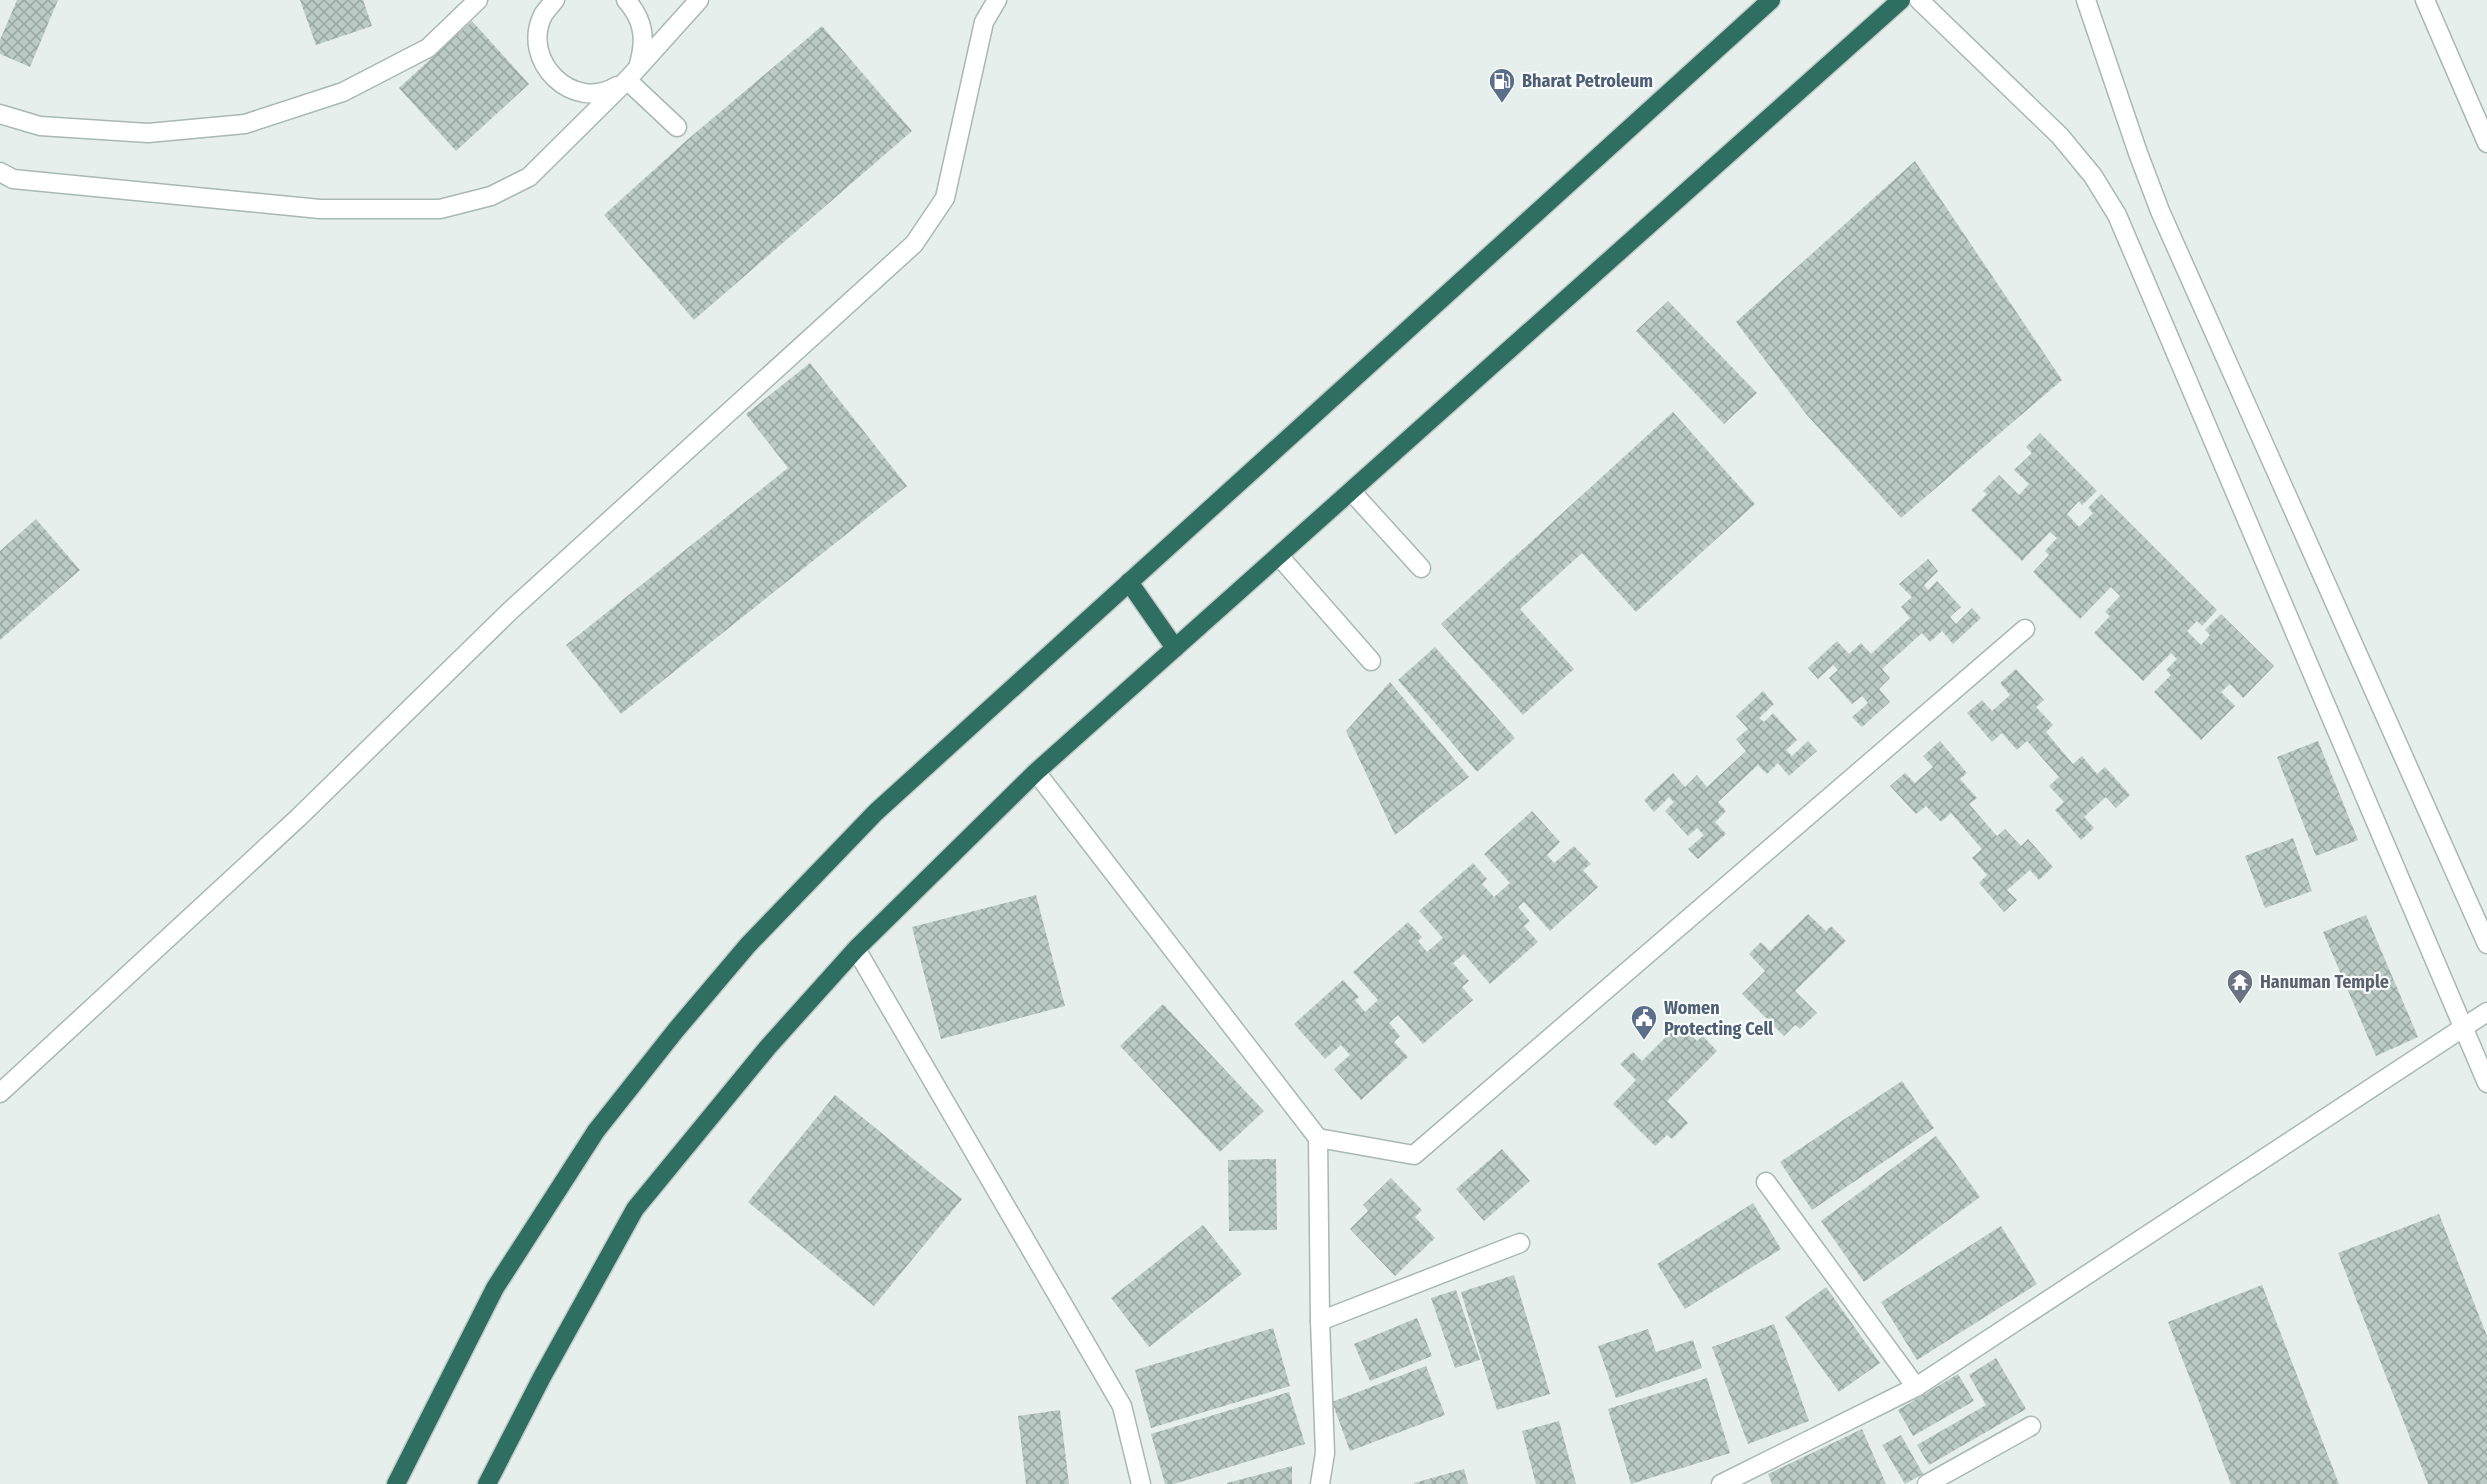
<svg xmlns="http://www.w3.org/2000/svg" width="2487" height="1484" viewBox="0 0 2487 1484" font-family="'Fira Sans Condensed',sans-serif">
	<defs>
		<pattern id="building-cross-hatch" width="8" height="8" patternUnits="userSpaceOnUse" patternTransform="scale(1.5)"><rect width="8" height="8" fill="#bbcac4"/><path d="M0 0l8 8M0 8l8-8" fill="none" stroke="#98a6a0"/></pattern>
	</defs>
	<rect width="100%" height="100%" fill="#e6efeb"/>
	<!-- building -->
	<g fill="url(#building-cross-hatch)">
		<path d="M17 0H58L30 67 0 54V40Z"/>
		<path d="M300 0H363L372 26 316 45Z"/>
		<path d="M472 21 529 84 456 151 399 88Z"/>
		<path d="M822 26 912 131 694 320 604 215 687 140Z"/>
		<path d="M1915 161 2062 380 1901 518 1806 414 1736 322Z"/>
		<path d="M1668 301 1757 393 1724 424 1636 331Z"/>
		<path d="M810 363 907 486 621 714 566 645 788 468 746 414Z"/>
		<path d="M1673 412 1755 504 1636 612 1582 553 1520 609 1574 669 1523 715 1441 624Z"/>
		<path d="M2040 433 2097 491 2082 505 2079 501 2067 514 2079 527 2093 513 2088 508 2101 494 2217 610 2202 626 2197 621 2187 631 2201 645 2210 635 2205 630 2221 614 2274 666 2243 698 2230 684 2221 692 2235 706 2201 740 2154 692 2171 675 2166 670 2177 659 2171 653 2143 681 2094 633 2110 616 2105 612 2120 596 2111 587 2080 619 2033 572 2049 555 2045 551 2057 538 2050 532 2022 561 1971 510 1987 494 1983 491 1999 475 2019 495 2029 484 2014 470 2032 453 2026 447Z"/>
		<path d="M36 519 80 570 0 640V551Z"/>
		<path d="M1928 559 1938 571 1924 585 1928 590 1937 581 1961 607 1950 617 1956 624 1972 608 1981 618 1953 644 1942 631 1930 642 1922 633 1882 669 1890 678 1879 689 1890 702 1862 727 1852 717 1868 703 1862 696 1852 704 1829 678 1838 670 1833 665 1818 679 1808 668 1837 641 1849 654 1861 643 1871 654 1910 618 1901 607 1912 597 1899 584Z"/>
		<path d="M1435 647 1515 738 1477 772 1398 680Z"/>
		<path d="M2016 669 2044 700 2036 707 2053 725 2046 732 2073 764 2082 756 2097 774 2105 767 2130 795 2116 808 2106 797 2084 817 2094 828 2081 840 2055 810 2064 802 2049 786 2059 777 2027 741 2017 750 2002 733 1992 742 1967 713 1982 700 1992 711 2010 695 2000 683Z"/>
		<path d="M1390 682 1469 777 1395 835 1346 731Z"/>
		<path d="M1763 691 1774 704 1759 718 1764 722 1773 713 1797 740 1786 750 1792 756 1808 741 1817 751 1789 776 1778 763 1767 774 1758 765 1718 802 1726 811 1715 822 1726 834 1698 859 1688 849 1704 835 1697 828 1688 836 1665 811 1674 802 1669 797 1654 812 1644 800 1673 773 1685 787 1697 775 1707 787 1746 751 1736 739 1748 729 1736 716Z"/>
		<path d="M1940 741 1967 773 1960 779 1977 798 1969 804 1997 836 2005 829 2021 846 2028 839 2053 867 2039 880 2030 870 2007 890 2017 900 2004 912 1979 883 1987 875 1972 858 1982 849 1951 813 1941 822 1926 806 1916 814 1890 786 1905 773 1915 783 1933 767 1923 756Z"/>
		<path d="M2318 741 2358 840 2316 856 2277 757Z"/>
		<path d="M1532 811 1560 842 1547 855 1554 863 1574 846 1591 864 1583 870 1598 887 1550 931 1524 902 1518 907 1530 921 1524 926 1538 942 1490 984 1464 954 1453 963 1469 981 1462 987 1473 1000 1423 1044 1398 1015 1389 1023 1400 1036 1394 1042 1408 1057 1361 1100 1334 1069 1350 1055 1341 1045 1325 1059 1294 1024 1343 980 1359 997 1355 1000 1365 1012 1378 1000 1353 972 1408 922 1422 937 1418 941 1427 952 1443 938 1419 911 1473 863 1487 879 1482 884 1494 897 1510 883 1484 854Z"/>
		<path d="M2293 838 2312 891 2265 908 2245 856Z"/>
		<path d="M1036 895 1065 1006 941 1039 912 927Z"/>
		<path d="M1808 914 1826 931 1831 926 1846 941 1795 991 1817 1013 1800 1029 1795 1025 1784 1036 1742 994 1765 971 1749 954 1761 942 1770 951Z"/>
		<path d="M2366 915 2418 1037 2376 1056 2323 932Z"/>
		<path d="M1163 1004 1264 1111 1220 1152 1120 1046Z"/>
		<path d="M1680 1023 1697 1041 1703 1036 1717 1051 1667 1101 1688 1123 1672 1139 1667 1135 1655 1146 1613 1104 1636 1080 1620 1064 1633 1052 1642 1061Z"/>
		<path d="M1902 1081 1934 1128 1812 1210 1780 1162Z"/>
		<path d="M835 1095 962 1199 874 1306 748 1202Z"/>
		<path d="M1936 1136 1980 1197 1864 1282 1821 1221Z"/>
		<path d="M1502 1149 1530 1181 1484 1221 1456 1189Z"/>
		<path d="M1276 1159 1277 1230 1229 1231 1228 1160Z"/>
		<path d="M1391 1178 1422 1210 1415 1217 1435 1238 1395 1276 1350 1229 1368 1211 1363 1205Z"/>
		<path d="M1753 1203 1781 1249 1685 1309 1657 1264Z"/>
		<path d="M2439 1214 2487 1336V1484H2428L2338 1253Z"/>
		<path d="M1203 1225 1242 1274 1149 1347 1111 1298Z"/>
		<path d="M2001 1226 2037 1284 1917 1360 1881 1302Z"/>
		<path d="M1514 1275 1550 1394 1497 1410 1461 1292Z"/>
		<path d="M2262 1285 2339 1484H2231L2168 1322Z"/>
		<path d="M1826 1287 1880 1363 1839 1392 1785 1317Z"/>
		<path d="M1456 1290 1480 1360 1455 1368 1431 1298Z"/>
		<path d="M1417 1318 1432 1356 1370 1381 1354 1344Z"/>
		<path d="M1774 1324 1809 1421 1748 1444 1712 1347Z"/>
		<path d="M1273 1328 1290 1386 1151 1428 1135 1370Z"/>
		<path d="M1648 1329 1656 1352 1693 1340 1702 1368 1616 1398 1598 1346Z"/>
		<path d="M1996 1358 2026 1409 1929 1465 1917 1445 1986 1405 1969 1375Z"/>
		<path d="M1426 1366 1445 1415 1350 1451 1332 1402Z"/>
		<path d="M1958 1374 1974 1401 1913 1436 1898 1410Z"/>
		<path d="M1707 1378 1730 1453 1631 1484 1608 1409Z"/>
		<path d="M1289 1392 1305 1444 1174 1484H1165L1151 1434Z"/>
		<path d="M1060 1410 1069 1484H1026L1018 1416Z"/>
		<path d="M1559 1421 1576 1484H1536L1522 1431Z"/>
		<path d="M1862 1429 1886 1484H1772L1768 1474Z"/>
		<path d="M1901 1435 1923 1474 1905 1484 1882 1445Z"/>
		<path d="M1292 1466V1484H1227V1483Z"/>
		<path d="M1464 1469 1468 1484H1414V1483Z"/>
	</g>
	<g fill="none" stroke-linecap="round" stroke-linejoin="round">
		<!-- minor casing -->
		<g stroke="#a8b8b2" stroke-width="21">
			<g id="minor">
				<path d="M555 0C551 5 546 10 543 15 520 61 573 113 617 86"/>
				<path d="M626 0C644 20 646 39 639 64"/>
				<path d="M1919 0 2060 136 2093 176 2117 215 2487 1083"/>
				<path d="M2086 0 2138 153 2160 211 2487 944"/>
				<path d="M2425 0 2487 143"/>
				<path d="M627 80 677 127"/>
				<path d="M0 114 40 126 148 133 245 124 343 92 428 48 478 0"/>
				<path d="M0 172 13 179 320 209H440L491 196 529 177 627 80 699 0"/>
				<path d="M1351 491 1421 568"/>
				<path d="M1279 556 1371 661"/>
				<path d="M1036 772 1318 1138 1320 1321 1325 1453 1320 1484"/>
				<path d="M856 949 1122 1406 1141 1484"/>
				<path d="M0 1093 298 818 511 610 914 244 945 198 984 22 997 0"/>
				<path d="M1318 1138 1414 1155 2025 629"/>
				<path d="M1766 1182 1916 1387"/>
				<path d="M1320 1321 1520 1243"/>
				<path d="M1721 1484 1916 1387 2487 1012"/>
				<path d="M1927 1484 2031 1426"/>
			</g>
		</g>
		<!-- highway casing -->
		<g stroke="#c2cac8" stroke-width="21">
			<g id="highway">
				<path d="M1129 582 1175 648"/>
				<path d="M396 1484 495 1288 596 1131 676 1030 748 945 876 812 1771 0"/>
				<path d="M487 1484 542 1377 635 1209 768 1047 856 949 1036 772 1901 0"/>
			</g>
		</g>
		<!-- minor -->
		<use href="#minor" stroke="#fff" stroke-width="18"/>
		<!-- highway -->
		<use href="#highway" stroke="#2f6f62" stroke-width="18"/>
	</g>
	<!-- icons -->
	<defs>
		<g id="fuel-pin" transform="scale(1.35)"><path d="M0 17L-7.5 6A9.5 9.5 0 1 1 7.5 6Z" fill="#5c6f8a" stroke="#f7fbf9"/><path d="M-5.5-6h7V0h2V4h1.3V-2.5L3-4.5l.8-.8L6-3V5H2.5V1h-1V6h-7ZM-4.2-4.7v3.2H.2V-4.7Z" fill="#fff"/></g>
		<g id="temple-pin" transform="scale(1.35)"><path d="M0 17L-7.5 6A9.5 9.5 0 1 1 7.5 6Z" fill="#6b7280" stroke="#f7fbf9"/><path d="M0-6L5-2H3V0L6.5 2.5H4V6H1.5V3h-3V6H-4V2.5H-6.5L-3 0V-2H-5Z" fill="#fff"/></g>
		<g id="civic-pin" transform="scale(1.35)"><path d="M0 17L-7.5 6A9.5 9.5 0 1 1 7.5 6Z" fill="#5c6f8a" stroke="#f7fbf9"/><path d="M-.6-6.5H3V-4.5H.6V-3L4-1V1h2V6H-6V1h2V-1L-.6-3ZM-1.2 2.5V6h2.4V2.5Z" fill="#fff"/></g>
	</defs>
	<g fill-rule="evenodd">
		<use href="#fuel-pin" x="1502" y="81"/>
		<use href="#temple-pin" x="2240" y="982"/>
		<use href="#civic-pin" x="1644" y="1018"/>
	</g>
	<g text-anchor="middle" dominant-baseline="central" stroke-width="4.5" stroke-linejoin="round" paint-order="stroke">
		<!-- service labels -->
		<g font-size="18" font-weight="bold" fill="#4e5e75" stroke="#f7fbf9" text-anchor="start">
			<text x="1522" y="81">Bharat Petroleum</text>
			<text x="1664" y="1008">Women<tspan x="1664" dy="21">Protecting Cell</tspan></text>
		</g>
		<!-- worship labels -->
		<g font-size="18" font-weight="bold" fill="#5b616d" stroke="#f7fbf9" text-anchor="start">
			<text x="2260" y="982">Hanuman Temple</text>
		</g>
	</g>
</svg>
